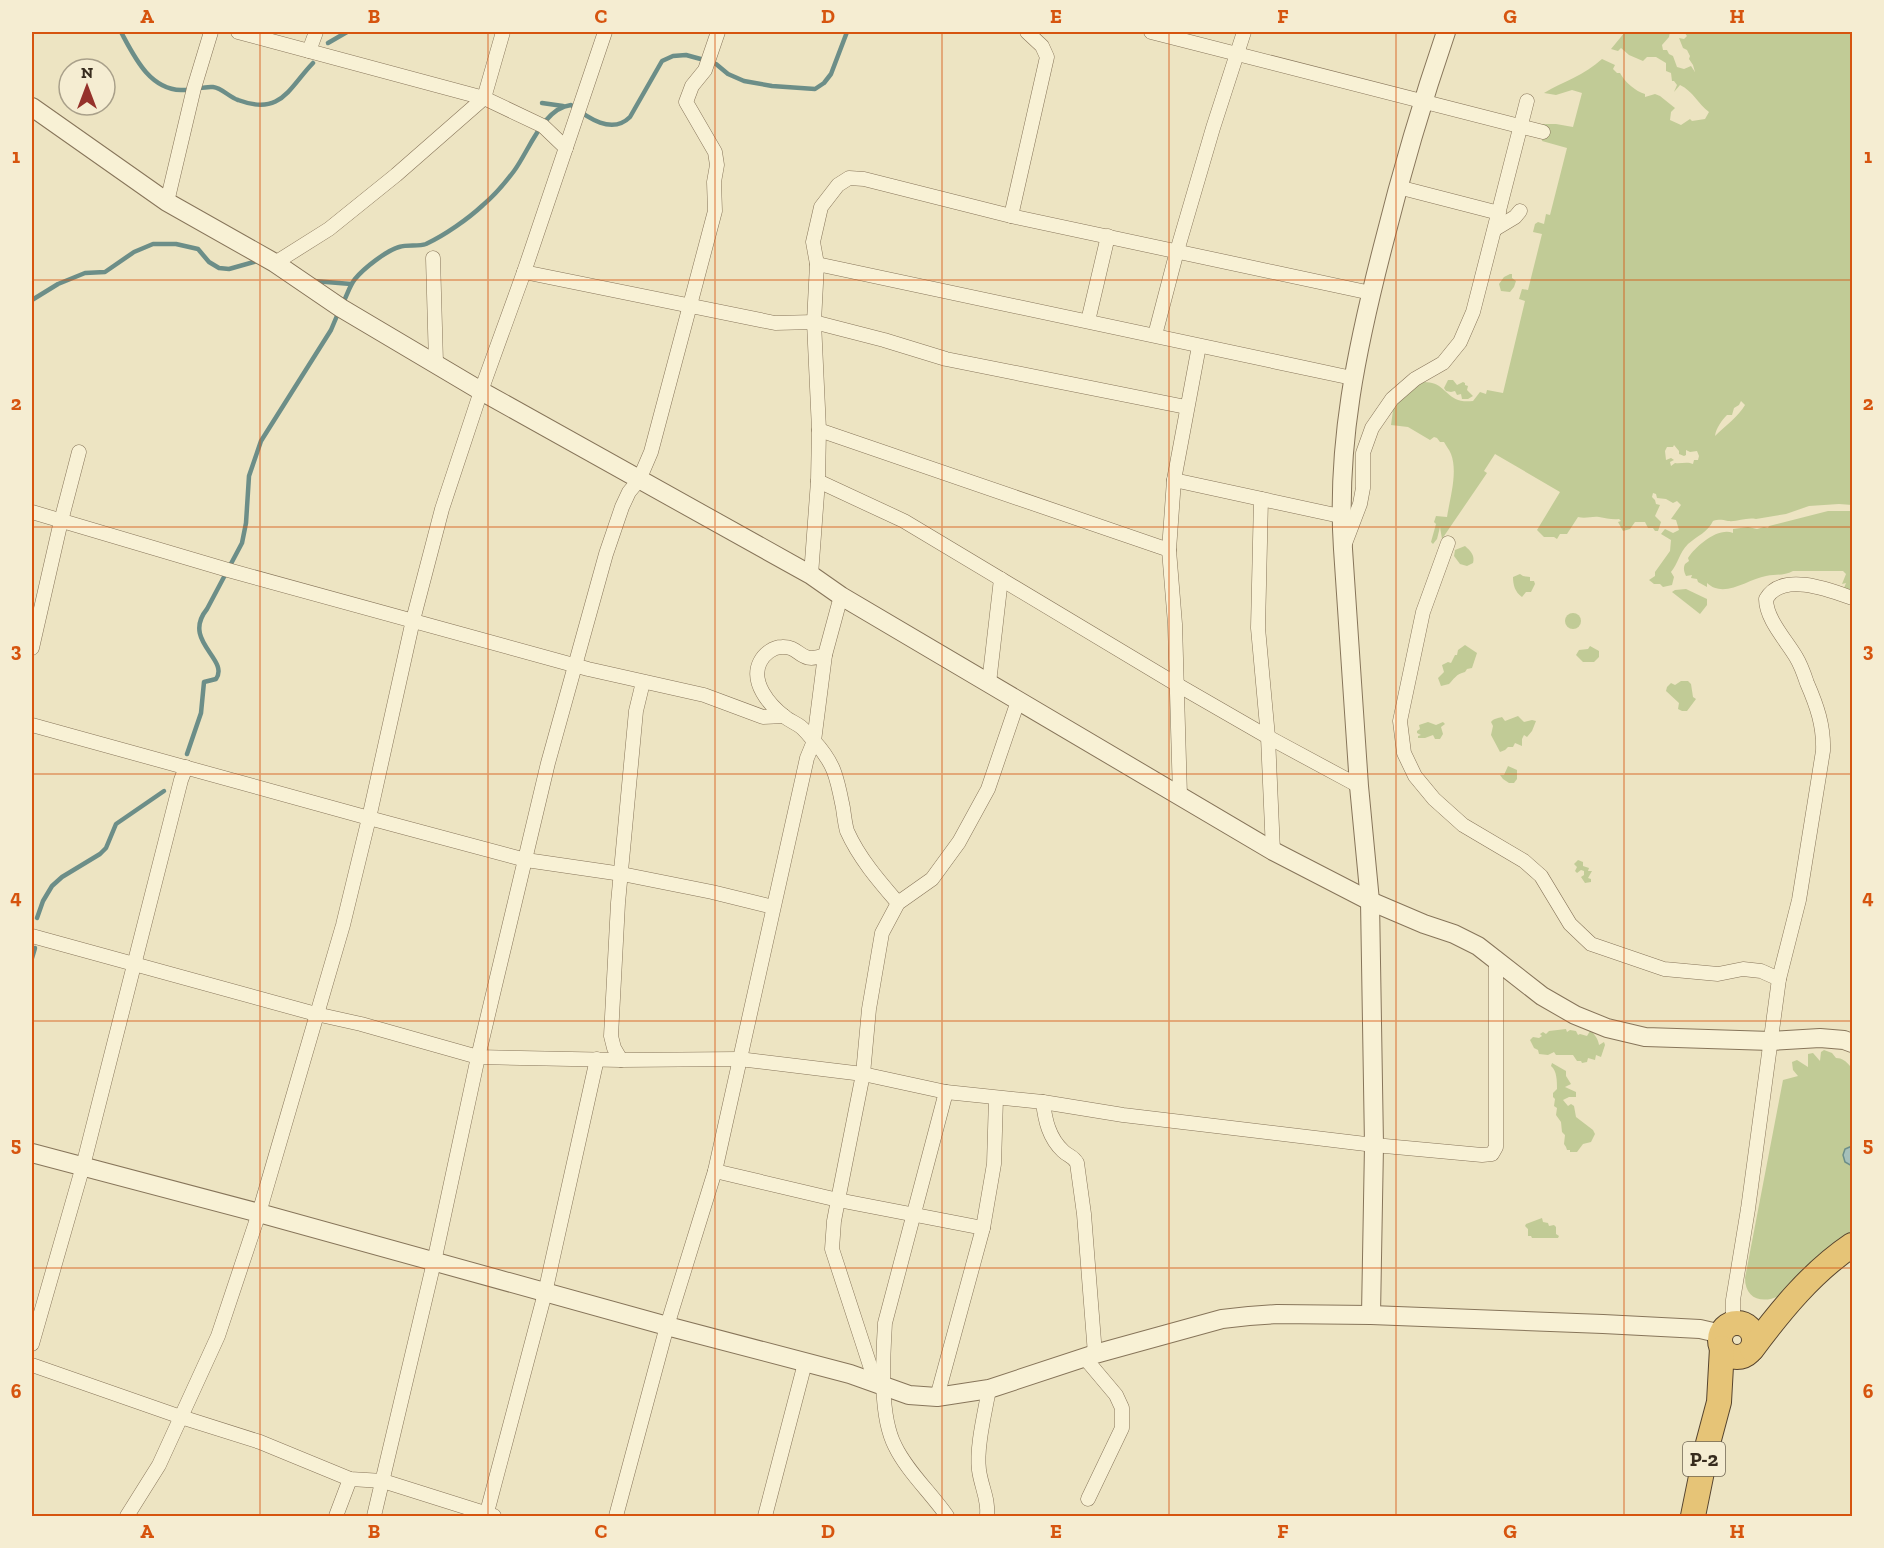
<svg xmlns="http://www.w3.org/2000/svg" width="1884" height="1548" viewBox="0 0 1884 1548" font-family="'Zilla Slab',serif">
	<rect width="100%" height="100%" fill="#ede4c2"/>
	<!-- green -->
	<g fill="#c1cb96" fill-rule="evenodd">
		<path d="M1625 32H1670L1669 37 1662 45 1663 50H1667L1669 54 1673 56 1677 67 1684 69 1691 66 1695 72 1693 65 1689 59 1690 56 1687 50 1683 48 1679 38 1684 39 1687 36 1684 32H1852V505L1839 504 1809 506 1786 514 1756 519C1746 517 1738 522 1728 521 1722 520 1720 519 1713 521 1708 532 1697 536 1688 544 1679 553 1678 564 1671 572L1674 577 1672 585 1663 587 1660 584H1654L1649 580 1655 576V572L1670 551 1671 540 1661 534 1665 529 1673 533 1679 530 1676 520 1671 519 1681 505 1677 501 1673 503 1666 499 1657 498 1656 494 1653 493 1652 497 1655 500 1656 504 1660 505 1655 516 1661 522 1658 531H1655L1653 528H1648L1645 522H1635L1630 529 1623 531 1618 522 1621 521 1619 519C1612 520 1606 518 1599 517 1592 516 1586 519 1578 517L1567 534H1560L1557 539 1554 537H1544L1537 530 1560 492 1495 454 1484 471 1487 473 1442 539 1440 527 1437 539 1433 544 1431 542 1436 524 1434 522 1436 516 1447 517C1450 498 1458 472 1451 454 1449 449 1446 446 1444 442H1440L1437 438 1434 437 1430 440 1408 427 1391 425 1394 403 1422 382C1425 382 1429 382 1432 383 1448 387 1448 404 1473 401L1480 392 1486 394 1487 390 1503 393 1525 301 1519 299 1522 289 1528 290 1542 234 1533 232 1535 224 1538 222 1544 224 1546 214 1550 215 1567 148 1542 141 1543 135 1535 124H1556L1573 127 1582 93 1572 90 1556 95 1544 93C1562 82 1585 75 1602 59L1615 65 1613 69 1617 73H1620C1624 81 1636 92 1645 94V97L1655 94 1660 96 1675 108 1671 112 1670 120 1681 125 1690 119 1692 121 1705 119 1709 112C1698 104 1693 91 1680 85L1674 92 1677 85 1674 81H1672L1671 73 1666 71V63L1656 57H1647L1643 61 1629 55 1621 48 1618 51 1611 49ZM1741 401 1745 405C1739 416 1725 426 1715 436 1716 428 1722 420 1727 415H1732L1734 408 1739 405ZM1674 445 1679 451V454L1684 456 1686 455V450L1690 452 1697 451 1699 456 1698 460H1694L1693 464C1687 461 1681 464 1675 463L1671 466 1670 462 1674 460 1671 458 1666 460 1665 451 1667 447H1673Z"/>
		<path d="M1510 274H1512V278L1516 281 1514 287 1510 292 1501 291 1499 284 1504 277Z"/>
		<path d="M1448 380H1453L1457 385 1463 382 1465 383V385L1468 386 1467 390 1473 396 1468 399H1462L1461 394 1457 395 1455 391 1451 392 1446 391 1444 388Z"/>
		<path d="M1828 511H1852V590L1844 588 1846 583 1842 584 1846 574 1843 571H1793C1784 576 1776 574 1766 576 1748 579 1724 599 1707 583V587L1698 582 1697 579 1691 578 1692 575 1686 576C1684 572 1683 568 1685 564L1689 561 1688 558C1696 546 1718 527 1733 533V529L1748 527 1757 529 1764 527 1768 528 1769 526Z"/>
		<path d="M1465 546C1471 551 1475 556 1473 563L1467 566 1460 564 1454 556 1455 550Z"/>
		<path d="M1520 574 1523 576 1530 577V581H1534L1535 584 1531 592H1526L1522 597C1515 592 1513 585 1513 577Z"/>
		<path d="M1686 589 1707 599V605L1700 614 1672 592 1675 590Z"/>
		<circle cx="1573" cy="621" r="8"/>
		<path d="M1465 645 1477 653 1472 668 1467 669 1465 672C1456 674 1454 679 1449 684L1441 686 1438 678 1444 672 1442 665 1448 662 1451 663 1455 655H1457L1458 650Z"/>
		<path d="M1590 646 1599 651V657L1594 662H1583L1576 655 1579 650 1588 649Z"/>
		<path d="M1681 681H1688L1691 684 1693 697 1696 699 1687 711H1682L1678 709 1679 703 1666 691 1667 687 1671 683 1675 685Z"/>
		<path d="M1518 716 1524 722 1532 720 1536 721 1532 731 1527 737 1524 735 1522 739V746L1515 743 1513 747H1508L1505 750 1500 752 1491 735 1493 726 1491 722C1493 719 1498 718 1502 717L1505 721Z"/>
		<path d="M1428 722 1436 725 1443 722 1445 724 1441 727 1443 734 1440 739H1435L1433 735 1425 738H1418V736L1421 735 1417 733V731L1420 729 1419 725Z"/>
		<path d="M1508 766 1517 770V779L1514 783H1509L1503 779 1500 775H1504Z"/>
		<path d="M1578 860 1583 862V866L1589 868 1588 871H1592L1588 878 1591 879V882L1585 883 1581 877 1584 875V871L1581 870 1577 873 1575 871 1577 867 1574 864Z"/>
		<path d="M1566 1029 1567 1032 1570 1030 1576 1031 1578 1035 1580 1034 1587 1036 1590 1031C1595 1034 1598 1039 1599 1045L1604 1042 1605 1045 1601 1057 1596 1055 1595 1060 1588 1058 1587 1062 1582 1063 1581 1061H1577L1573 1055H1556L1554 1052 1548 1055 1539 1054 1538 1050 1534 1048 1530 1040 1533 1037 1539 1038 1542 1036 1540 1034 1543 1032 1546 1034 1549 1031Z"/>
		<path d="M1824 1050 1832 1053 1836 1058C1842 1058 1846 1061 1850 1066V1070L1852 1071V1232L1779 1296C1762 1304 1745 1299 1745 1278L1783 1080 1798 1076 1793 1070 1792 1062 1797 1060 1808 1067V1054L1813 1053 1820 1061 1821 1052Z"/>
		<path d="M1552 1063 1566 1071V1076L1571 1084 1565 1087 1576 1092V1097H1569L1563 1100 1568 1106 1571 1104 1574 1106 1576 1117 1593 1130 1595 1134 1591 1142 1583 1144 1577 1152H1570V1150H1567L1566 1147 1564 1144 1565 1135 1562 1132 1561 1122 1556 1115 1557 1108 1554 1106 1555 1099 1553 1097V1093L1557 1089C1557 1081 1557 1071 1551 1066Z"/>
		<path d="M1542 1218 1543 1222 1548 1223 1549 1226 1554 1225 1556 1227V1234L1559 1236 1558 1238H1532L1531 1236H1528V1229L1525 1226 1526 1224Z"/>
	</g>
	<!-- water -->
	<path fill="#a5c0ba" stroke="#6c8e88" stroke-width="1.5" d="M1852 1146V1166L1845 1162 1843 1155 1845 1149Z"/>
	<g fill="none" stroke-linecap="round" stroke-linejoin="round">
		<!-- stream -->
		<g stroke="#6c8e88" stroke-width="4.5">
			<path d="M121 32C134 56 149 89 181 90 192 91 203 86 213 87 222 88 229 97 238 100 281 116 288 89 313 63"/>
			<path d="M328 43 347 32"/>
			<path d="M542 103 563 106"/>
			<path d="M314 281 351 284"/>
			<path d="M32 300 58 284 85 273 105 272 134 252 153 244H176L198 249 209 262 219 268 229 269 257 261"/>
			<path d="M343 303C347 295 350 285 355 279 364 268 386 251 399 247 408 244 418 247 426 244 445 235 468 219 483 205 494 196 505 183 514 171 529 151 543 108 571 105 588 118 612 135 630 117L662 61 673 56 686 55 708 61 716 64 728 74 744 81 772 86 815 89 824 83 831 74 847 32"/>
			<path d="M187 754 201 713 204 682 216 679C230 659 181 641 207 609L242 543 246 523 249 476 261 441 331 330 339 311"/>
			<path d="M37 918 43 901 52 886 62 877 100 854 106 848 116 824 164 791"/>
			<path d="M32 958 35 948"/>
		</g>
		<!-- minor casing -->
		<g stroke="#87755a" stroke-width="15">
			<g id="minor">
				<path d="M238 32 484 98 543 126 566 148"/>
				<path d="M1151 32 1543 132"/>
				<path d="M309 51 316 32"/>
				<path d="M1398 187 1499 213"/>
				<path d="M167 202 194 88 211 32"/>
				<path d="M1011 216 1047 57 1042 46 1027 32"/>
				<path d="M1495 229 1515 217 1520 211"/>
				<path d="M433 258 436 363"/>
				<path d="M275 263 329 229 396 175 484 98 503 32"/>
				<path d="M817 264 1352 378"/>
				<path d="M524 272 775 323 814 322 884 340 946 359 1186 407"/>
				<path d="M1088 321 1108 236"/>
				<path d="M1155 335 1177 251 1213 128 1244 32"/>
				<path d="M819 430 1169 550"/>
				<path d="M1174 480 1340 516"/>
				<path d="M818 481 904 521 1176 684 1268 737 1359 786"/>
				<path d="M1261 499 1258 628 1268 737 1273 851"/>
				<path d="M32 512 228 570 588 669 704 695 763 717 784 716"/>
				<path d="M1448 543 1423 612 1400 721 1404 753 1415 776 1434 799 1463 825 1524 861 1541 876 1570 924 1591 944 1664 969 1718 974 1743 969 1761 971 1779 979"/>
				<path d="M1344 546 1360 504 1363 488V453L1372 428 1392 399 1415 379 1443 363 1460 342 1473 312 1527 101"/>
				<path d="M811 575 818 481 819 430 814 322 817 264 813 242 821 207 838 185 849 178 864 179 1011 216 1371 293"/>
				<path d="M32 648 61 521 79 452"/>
				<path d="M825 655 814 741C835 764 837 778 843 808 844 815 845 824 847 831 859 858 879 881 898 903"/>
				<path d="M989 683 1001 579"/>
				<path d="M32 725 369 818 526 860 622 874 712 892 773 907"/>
				<path d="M1180 796 1175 624 1169 550 1174 480 1199 346"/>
				<path d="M32 936 316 1014 361 1024 478 1057 621 1060 739 1059 863 1074 946 1092 1043 1102 1123 1115 1374 1145 1482 1155 1492 1154 1496 1147V958"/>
				<path d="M621 1060 614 1048 611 1036 618 903 636 711 643 682"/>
				<path d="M946 1092 885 1323C883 1358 879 1415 895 1446 907 1471 931 1493 947 1516"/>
				<path d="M1043 1102C1045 1120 1049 1138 1063 1151 1068 1156 1073 1156 1077 1163L1084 1214 1095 1354"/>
				<path d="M715 1171 838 1200 983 1228"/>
				<path d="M1733 1323V1300L1748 1209 1779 979 1799 900 1823 751C1824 726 1817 706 1807 683 1804 674 1801 665 1796 657 1786 640 1766 619 1766 599 1782 571 1830 590 1852 598"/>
				<path d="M32 1344 83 1166 181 780 186 767"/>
				<path d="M1084 1357 1116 1395 1122 1408V1428L1088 1499"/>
				<path d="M32 1365 181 1417 260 1442 350 1479 383 1481 494 1516"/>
				<path d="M876 1384 832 1249 834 1221 838 1200 863 1074 869 1009 882 933 898 903 932 879 959 842 988 789 1018 701"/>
				<path d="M937 1397 983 1228 994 1164 996 1098"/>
				<path d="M127 1516 159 1465 218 1336 259 1213 343 925 369 818 413 620 442 509 481 391 524 272 605 32"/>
				<path d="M336 1516 350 1479"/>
				<path d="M374 1516 434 1262 478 1057 548 763 606 554 622 507 629 492 639 480 651 452 715 211 714 182 717 165 715 152 686 102 692 86 705 70 718 32"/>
				<path d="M486 1516 545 1293 597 1059"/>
				<path d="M616 1516 667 1326 715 1171 807 758 814 741C810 737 806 731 801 727 796 723 790 721 785 717 769 705 750 682 760 662 764 654 773 647 782 647 802 646 798 665 825 655L841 596"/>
				<path d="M765 1516 805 1363"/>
				<path d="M987 1516C989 1500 981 1486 979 1470 976 1448 985 1412 989 1389"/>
			</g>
		</g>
		<!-- tertiary casing -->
		<g stroke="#87755a" stroke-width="20">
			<g id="tertiary">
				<path d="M32 107 167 202 275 263 341 308 481 391 811 575 841 596 1273 851 1370 901 1424 924 1454 934 1478 946 1542 996 1575 1015 1607 1028 1645 1037 1771 1041 1820 1038 1844 1040 1852 1043"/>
				<path d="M32 1153 259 1213 667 1326 850 1374 909 1395 937 1397 989 1389 1095 1354 1222 1319 1249 1316 1277 1314 1371 1315 1603 1324 1700 1329 1713 1332 1720 1337"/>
				<path d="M1371 1315 1374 1145 1370 901 1359 786 1343 549C1336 445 1357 347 1383 246 1401 174 1422 102 1446 32"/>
			</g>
		</g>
		<!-- trunk casing -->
		<g stroke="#55432e" stroke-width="26">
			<g id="trunk">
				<circle cx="1737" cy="1340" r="17"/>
				<path d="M1752 1349C1781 1310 1812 1272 1852 1245"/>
				<path d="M1693 1516 1707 1447 1719 1402 1722 1348"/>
			</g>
		</g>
		<!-- minor -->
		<use href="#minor" stroke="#f8f1d5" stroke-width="14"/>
		<!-- tertiary -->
		<use href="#tertiary" stroke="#f8f1d5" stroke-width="18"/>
		<!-- trunk -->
		<use href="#trunk" stroke="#e6c477" stroke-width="24"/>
	</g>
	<!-- grid -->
	<path fill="none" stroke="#d6540e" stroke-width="1.5" stroke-opacity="0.55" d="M260 32V1516M488 32V1516M715 32V1516M942 32V1516M1169 32V1516M1396 32V1516M1624 32V1516M32 280H1852M32 527H1852M32 774H1852M32 1021H1852M32 1268H1852"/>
	<g text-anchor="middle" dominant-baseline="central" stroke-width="5" stroke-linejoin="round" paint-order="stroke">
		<!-- shield labels -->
		<rect fill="#f5edd2" stroke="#706654" stroke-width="1.5" x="1683" y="1442" width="42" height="34" rx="4.5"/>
		<g font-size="20" font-weight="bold" fill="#372c1e">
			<text x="1704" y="1459">P-2</text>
		</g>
	</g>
	<!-- border -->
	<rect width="1884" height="1548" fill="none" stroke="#f5edd2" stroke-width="66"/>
	<!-- north arrow -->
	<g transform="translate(87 87)"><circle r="28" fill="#f5edd2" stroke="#a9a08a" stroke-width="1.5"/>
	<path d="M0-4.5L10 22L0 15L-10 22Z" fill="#95322b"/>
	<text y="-9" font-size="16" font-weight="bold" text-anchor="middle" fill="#372c1e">N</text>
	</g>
	<rect x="33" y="33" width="1818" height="1482" fill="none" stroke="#d6540e" stroke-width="2"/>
	<g font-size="20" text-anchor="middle" font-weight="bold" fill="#d6540e">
		<text x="147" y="23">A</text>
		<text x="374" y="23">B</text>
		<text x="601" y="23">C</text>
		<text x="828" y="23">D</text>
		<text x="1056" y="23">E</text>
		<text x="1283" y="23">F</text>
		<text x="1510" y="23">G</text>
		<text x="1737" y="23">H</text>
		<text x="16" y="163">1</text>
		<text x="1868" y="163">1</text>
		<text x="16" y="410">2</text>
		<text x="1868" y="410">2</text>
		<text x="16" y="657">3</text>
		<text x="1868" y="657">3</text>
		<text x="16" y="904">4</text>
		<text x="1868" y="904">4</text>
		<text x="16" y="1151">5</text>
		<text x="1868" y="1151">5</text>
		<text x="16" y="1398">6</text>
		<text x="1868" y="1398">6</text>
		<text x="147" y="1538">A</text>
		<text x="374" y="1538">B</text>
		<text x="601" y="1538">C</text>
		<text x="828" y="1538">D</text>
		<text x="1056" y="1538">E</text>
		<text x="1283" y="1538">F</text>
		<text x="1510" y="1538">G</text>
		<text x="1737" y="1538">H</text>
	</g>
</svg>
